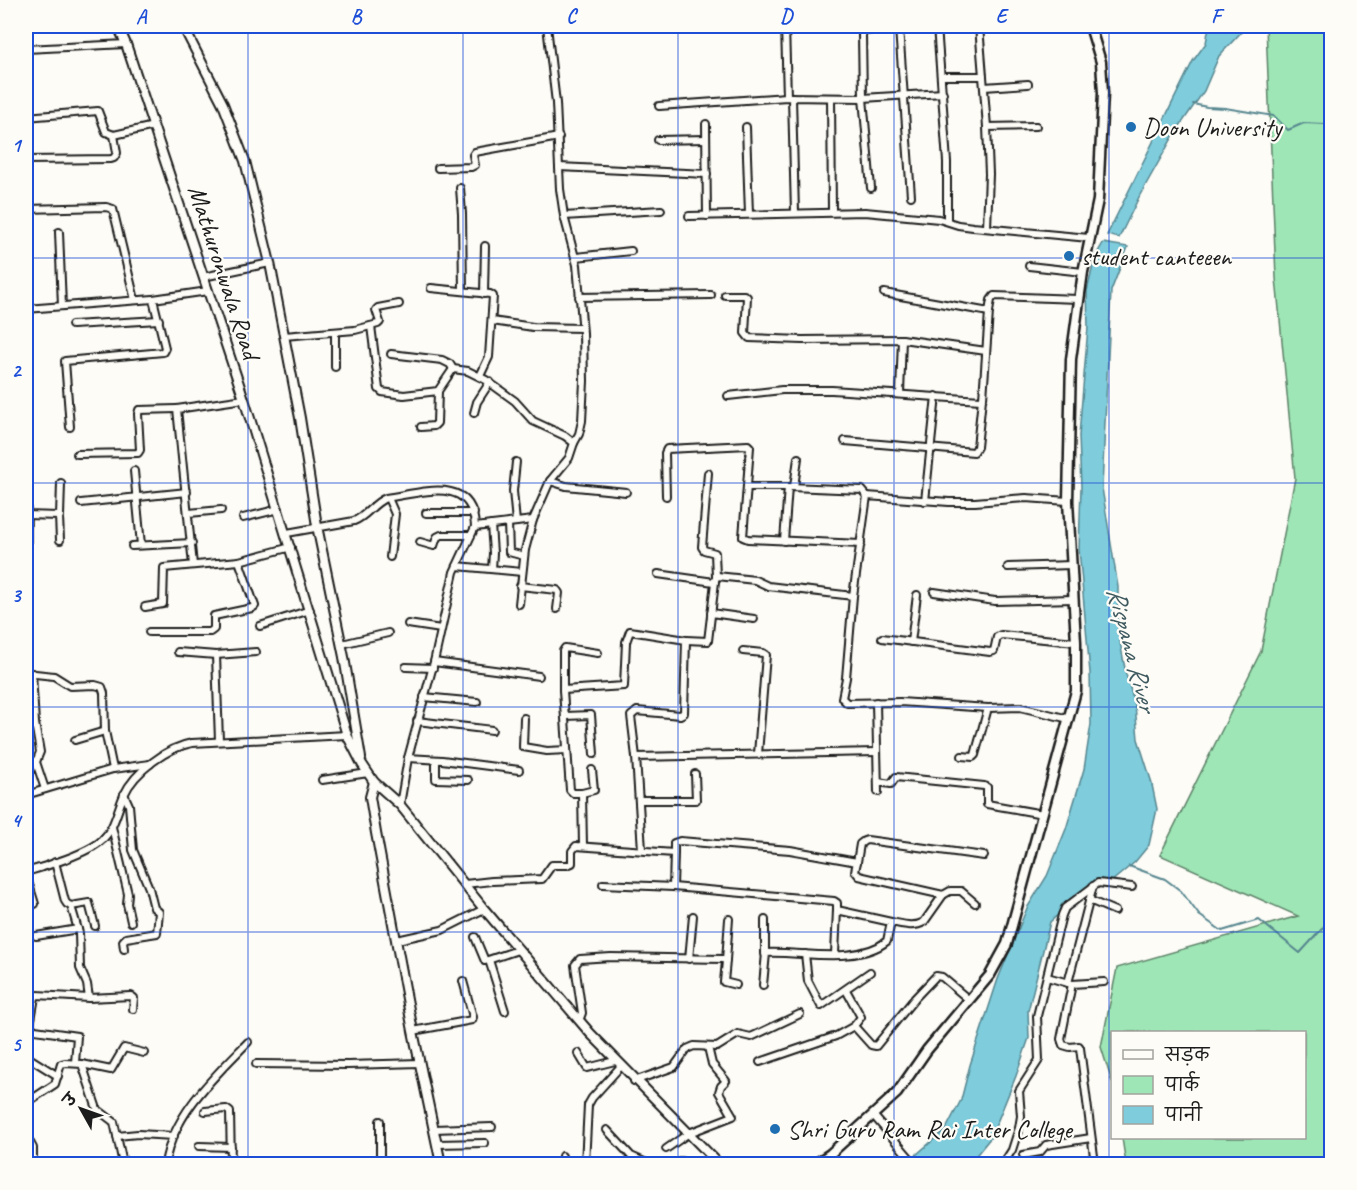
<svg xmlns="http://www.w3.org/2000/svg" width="1357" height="1190" viewBox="0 0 1357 1190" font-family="Caveat,'Playpen Sans Deva',sans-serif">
	<rect width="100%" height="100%" fill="#fdfcf7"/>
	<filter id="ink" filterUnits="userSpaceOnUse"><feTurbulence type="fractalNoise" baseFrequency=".0167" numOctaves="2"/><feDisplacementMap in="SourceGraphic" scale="12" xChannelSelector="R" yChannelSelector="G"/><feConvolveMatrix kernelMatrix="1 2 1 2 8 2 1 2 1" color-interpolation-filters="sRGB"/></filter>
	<g filter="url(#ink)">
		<!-- green -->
		<path fill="#9ee6b5" stroke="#5d8168" stroke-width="1.5" d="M1266 26H1331V1164H1126L1122 1138H1304V1032H1112V1082L1101 1047 1117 968 1298 916 1160 855 1261 651 1295 478 1276 278Z"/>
		<!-- water -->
		<g fill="#7eccdc" stroke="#57868f" stroke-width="1.5">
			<path d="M1209 26H1247L1219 56 1204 91 1175 133 1140 195 1119 238 1107 235 1193 61 1206 43Z"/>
			<path d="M1103 243 1128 247 1111 291 1102 488 1118 587V631L1126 674 1135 705 1138 739 1151 780 1157 809 1149 845 1135 862 1111 882 1098 879 1050 922 1028 1011 1029 1038 1016 1076 991 1137 969 1164H911L917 1154 946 1129 961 1100 970 1065 998 979 1027 908 1047 876 1066 829 1084 769 1091 724 1090 673 1079 549 1081 487 1079 436 1088 327 1087 291 1095 257Z"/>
		</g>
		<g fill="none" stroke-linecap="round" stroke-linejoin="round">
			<!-- stream -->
			<g stroke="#57868f" stroke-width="2">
				<path d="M1193 104 1207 107 1225 108 1274 116 1288 130 1304 123 1324 124 1332 120"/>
				<path d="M1129 866 1165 879 1181 891 1199 915 1222 931 1259 920 1300 953 1332 918"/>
			</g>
			<!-- minor casing -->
			<g stroke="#1c1c1c" stroke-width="10">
				<g id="minor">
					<path d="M547 26 556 103 560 189 564 216 577 265 583 333 584 381 582 421 579 434 574 443"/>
					<path d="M785 26 787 97"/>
					<path d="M937 26 947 162V221"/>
					<path d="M979 26 987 127"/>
					<path d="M896 28 937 26"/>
					<path d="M899 28 911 196"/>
					<path d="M26 49 126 44"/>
					<path d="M942 76H983"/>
					<path d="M984 87 1028 84"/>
					<path d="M792 97 795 213"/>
					<path d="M831 98 832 211"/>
					<path d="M659 106 787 97 863 98 943 93"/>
					<path d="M26 117 98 111 106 132 114 135"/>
					<path d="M706 124 707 216"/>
					<path d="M746 127 749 214"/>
					<path d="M658 140 706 139"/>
					<path d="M26 160 111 159 114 158 117 153 114 135 154 126"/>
					<path d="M559 167 707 174"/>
					<path d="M438 168 471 167 475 165 473 155 475 152 559 137"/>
					<path d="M460 188 462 214 463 291"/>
					<path d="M871 188 863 98 862 35 864 31 889 28 888 26"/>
					<path d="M26 209 106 207 113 209 135 300"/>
					<path d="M564 216 661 210"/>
					<path d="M689 216 865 212 939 219 958 225 973 227 1089 238"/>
					<path d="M987 228 989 174 987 127 1036 126"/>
					<path d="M59 232 62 306"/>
					<path d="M576 257 631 251"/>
					<path d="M1029 266 1083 272"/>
					<path d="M203 277 270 263"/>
					<path d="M431 288 490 294 493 296 489 357 480 376"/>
					<path d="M884 293 989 312"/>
					<path d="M484 294 485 246"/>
					<path d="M725 295H744L747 297 745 333 749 338 802 340 902 339 986 351"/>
					<path d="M579 297 711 295"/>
					<path d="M26 309 153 299 208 291"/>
					<path d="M492 321 533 327 582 328"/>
					<path d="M72 325 159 320"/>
					<path d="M371 326 379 389 382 392 404 395 438 391 453 369 468 371 486 380 515 401 533 421 565 436 574 443 569 458 550 481 533 520 475 527 454 572 434 662 408 758 400 805"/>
					<path d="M335 332V367"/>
					<path d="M284 336 355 330 378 324 380 322 376 310 378 308 399 304"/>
					<path d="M391 354 442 360 450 364 453 369"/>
					<path d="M900 394 902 339"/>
					<path d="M728 396 782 390H832L981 400 983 398 989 312 991 300 994 296 1078 299"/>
					<path d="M26 400 27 560"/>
					<path d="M474 413 477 402 490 382"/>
					<path d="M70 427 65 361 163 352 165 348 153 299"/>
					<path d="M421 427 434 426 437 423 438 391"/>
					<path d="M845 441 974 452 977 447 982 399"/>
					<path d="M77 454 138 453 140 450 138 414 139 410 177 409"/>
					<path d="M134 471 141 545"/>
					<path d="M708 473 702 547 704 550 715 553 716 576"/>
					<path d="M550 481 566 486 626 492"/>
					<path d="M748 487H790L862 490 867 496"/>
					<path d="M794 487 798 458"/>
					<path d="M666 496 665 453 667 449 748 445 750 447 743 537 748 539 861 544"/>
					<path d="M388 498 395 514 390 557"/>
					<path d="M925 501 936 396"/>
					<path d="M1068 501 1026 498 975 502H949L867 496 853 596 846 678 842 698 847 703 900 702 988 708 1020 707 1069 719"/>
					<path d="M81 503 187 492"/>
					<path d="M189 513 221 510"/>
					<path d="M426 513H474"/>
					<path d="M26 515 59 516 60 540"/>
					<path d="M60 516 61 483"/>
					<path d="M243 518 279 509"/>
					<path d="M516 522 513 491 516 462"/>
					<path d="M508 523 509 552 524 556"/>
					<path d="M491 525 493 553 492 569"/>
					<path d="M287 533 354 521C367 516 373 503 386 498 421 493 473 474 475 527"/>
					<path d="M784 541 788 487"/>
					<path d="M420 542 434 546 437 537 441 535H471"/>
					<path d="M132 546 192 543"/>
					<path d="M239 561 291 547"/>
					<path d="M193 565 177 409 244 399"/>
					<path d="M457 566 522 572"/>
					<path d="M1008 567 1072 565"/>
					<path d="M658 574 714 582 717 576 755 580 768 586 853 596"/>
					<path d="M520 586 557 590 559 593 557 609"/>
					<path d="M934 592 995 601 1073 599"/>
					<path d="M519 604 525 550 533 520"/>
					<path d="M145 607 163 604 164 568 239 561 255 606 252 608 214 616V629L210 632H149"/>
					<path d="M711 613 754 619"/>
					<path d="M408 624 441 629"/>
					<path d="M260 626 310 610"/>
					<path d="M882 638 990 652 994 651 997 637 1001 635 1076 642"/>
					<path d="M686 640 708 641 715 582"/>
					<path d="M911 642 917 595"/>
					<path d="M342 644 388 633"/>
					<path d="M743 651 763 653 766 655 758 754"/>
					<path d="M178 652 216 655 256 652"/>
					<path d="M216 655 219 741"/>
					<path d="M434 662 539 676"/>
					<path d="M406 667 433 668"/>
					<path d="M26 673 54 676 70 686 95 685 102 687 104 693 105 731 113 769"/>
					<path d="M32 673 35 723 40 752 36 762 45 789"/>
					<path d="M563 690 624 686 626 642 630 631 686 640 684 713 680 715 637 711 631 716 636 757 642 850"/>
					<path d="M424 697 477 702"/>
					<path d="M876 702 878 792"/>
					<path d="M565 716 591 715 594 754"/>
					<path d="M524 718 523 747 547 751 567 750"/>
					<path d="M417 721 492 730"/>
					<path d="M75 740 105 731"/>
					<path d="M962 756 973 757 975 755 988 708"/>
					<path d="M636 757 877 752"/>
					<path d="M408 758 442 760 519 770"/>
					<path d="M436 760V779L468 780"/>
					<path d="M322 780 368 773"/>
					<path d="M878 782 891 784 896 777 984 786 987 787V804L1043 814"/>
					<path d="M582 793 594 790 592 770"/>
					<path d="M124 794 129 805 133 850 149 888 154 908 159 912 157 933 126 938 123 941 124 949"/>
					<path d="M26 795 113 769 150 764"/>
					<path d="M639 800H696L695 774"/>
					<path d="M112 827 128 894 127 904 131 922"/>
					<path d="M583 846 582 793H573L570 790 563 690V651L565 648 598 653"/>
					<path d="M674 853 673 887 834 901 837 903V910L891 922 887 941C857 965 802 951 766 953L763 985"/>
					<path d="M55 862 65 901 67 904 71 906 79 933 80 968 87 984 89 998 37 995 35 997 30 1026 35 1030 77 1036 75 1063"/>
					<path d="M857 862 855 871 859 876 943 895 950 891H961L975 903"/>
					<path d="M26 872C44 867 89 853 102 840 115 828 117 810 124 795 134 772 168 747 192 743L347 735"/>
					<path d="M26 875 35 904"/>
					<path d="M465 884 492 881 542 879 552 865H567L572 863V851L576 846 674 853V843L680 841 790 850 857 862 860 844 864 841 867 840 984 856"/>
					<path d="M603 884 673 887"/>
					<path d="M1089 900 1115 911"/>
					<path d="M71 906 89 903 95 926"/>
					<path d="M891 922C902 924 914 928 924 922L943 895"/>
					<path d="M36 936 78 929"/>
					<path d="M475 937 485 961 518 950"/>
					<path d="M397 940 442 930 484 909"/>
					<path d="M765 954V920"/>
					<path d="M805 954 808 981 821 1006 870 972"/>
					<path d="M835 954 837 910"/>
					<path d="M689 959 693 916"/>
					<path d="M489 960 505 1011"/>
					<path d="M726 960 729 919"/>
					<path d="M1047 977 1072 984 1104 982"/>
					<path d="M1068 983 1093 886"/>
					<path d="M1072 984 1061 1039 1063 1045 1070 1047 1079 1046 1080 1048 1095 1164"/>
					<path d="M846 990 861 1017 854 1026"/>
					<path d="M26 995 36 996"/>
					<path d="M89 998 131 996 134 998 133 1009"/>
					<path d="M579 1021 582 1013 575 965 580 959 611 957 723 959 726 961 724 982 736 985"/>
					<path d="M413 1031 472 1020 473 1017 463 981"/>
					<path d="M578 1053 587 1068 615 1061"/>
					<path d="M26 1056 58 1076"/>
					<path d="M760 1062 836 1036 854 1026 871 1045 876 1046 915 998 936 976 942 977 968 999"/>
					<path d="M82 1064 111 1070 124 1048 144 1053"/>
					<path d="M256 1064 348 1065 420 1063"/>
					<path d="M634 1081 674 1067 687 1049 694 1046 717 1047 738 1034 751 1037 800 1014"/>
					<path d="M26 1103 55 1084 61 1064 65 1063 82 1064 97 1109 114 1122 123 1164"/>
					<path d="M205 1111 226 1109 230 1112 231 1164"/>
					<path d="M873 1115 915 1164"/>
					<path d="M434 1129 492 1127"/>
					<path d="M607 1130 631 1156 649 1164"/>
					<path d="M26 1135 33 1148V1157L26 1163"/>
					<path d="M117 1136 138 1134 174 1136"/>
					<path d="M437 1144 485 1143"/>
					<path d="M199 1146 231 1147"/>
					<path d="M666 1149 689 1133 733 1116 719 1092 721 1086 726 1081 712 1064 708 1047"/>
					<path d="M1023 1155 1040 1152 1046 1145 1091 1138"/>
					<path d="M562 1156 563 1164"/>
					<path d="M681 1161 682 1164"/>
					<path d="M165 1164C173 1114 214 1077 248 1042"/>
					<path d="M380 1164V1121"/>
					<path d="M585 1164 588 1105 592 1098 621 1066"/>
					<path d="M1003 1164 1012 1150 1019 1128 1021 1116 1019 1091 1039 1060 1037 1016 1062 915 1065 908 1098 883 1132 887"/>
					<path d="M1056 1164 1094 1159"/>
				</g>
			</g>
			<!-- tertiary casing -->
			<g stroke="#1c1c1c" stroke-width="12">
				<g id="tertiary">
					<path d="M118 26 126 44 244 399 347 735 362 764 374 782 400 805 484 909 590 1033 719 1164"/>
					<path d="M183 26 223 104 245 161 270 263 300 418 317 526 344 657 361 758"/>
					<path d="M374 782 370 797 376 833 413 1031 441 1164"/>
				</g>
			</g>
			<!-- secondary casing -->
			<g stroke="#1c1c1c" stroke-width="13">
				<path id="secondary" d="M815 1164 830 1154 897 1093 927 1050 990 975 1007 944 1076 691V642L1068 501 1071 359 1083 272 1098 200 1103 93 1101 62 1090 26"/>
			</g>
			<!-- minor -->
			<use href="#minor" stroke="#fdfcf7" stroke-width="6"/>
			<!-- tertiary -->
			<use href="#tertiary" stroke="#fdfcf7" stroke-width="8"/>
			<!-- secondary -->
			<use href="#secondary" stroke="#fdfcf7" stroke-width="8"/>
		</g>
	</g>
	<!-- grid -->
	<path fill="none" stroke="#1d4ed8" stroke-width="1.5" stroke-opacity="0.55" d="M248 26V1164M463 26V1164M678 26V1164M894 26V1164M1109 26V1164M26 258H1332M26 483H1332M26 707H1332M26 932H1332"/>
	<!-- markers -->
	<g fill="#1f6fb2" stroke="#fdfcf7" stroke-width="2">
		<circle cx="1131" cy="127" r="6"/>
		<circle cx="1069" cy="256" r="6"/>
		<circle cx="775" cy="1129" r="6"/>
	</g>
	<g text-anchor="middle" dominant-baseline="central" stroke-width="4.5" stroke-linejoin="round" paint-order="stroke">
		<!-- poi labels -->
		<g font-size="26" fill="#1c1c1c" stroke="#fdfcf7" text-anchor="start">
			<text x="1143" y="127">Doon University</text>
			<text x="1081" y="256">student canteeen</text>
			<text x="787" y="1129">Shri Guru Ram Rai Inter College</text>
		</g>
		<!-- street labels -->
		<g font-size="26" fill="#1c1c1c" stroke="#fdfcf7">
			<text transform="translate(224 272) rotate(72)">Mathuronwala Road</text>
		</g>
		<!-- water labels -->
		<g font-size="27" font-style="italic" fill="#3e5a5f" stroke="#fdfcf7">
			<text transform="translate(1132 649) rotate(75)">Rispana River</text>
		</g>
	</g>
	<!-- margin -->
	<rect width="1357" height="1190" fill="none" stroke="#fdfcf7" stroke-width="66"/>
	<!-- legend -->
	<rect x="1111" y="1031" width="195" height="108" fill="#fdfcf7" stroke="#a3a29f" stroke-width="1.5"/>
	<rect x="1123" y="1050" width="30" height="9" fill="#fdfcf7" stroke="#a3a29f" stroke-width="1.5"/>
	<text x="1165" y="1061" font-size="18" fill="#1c1c1c">सड़क</text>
	<rect x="1123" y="1076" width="30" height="18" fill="#9ee6b5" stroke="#a3a29f" stroke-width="1.5"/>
	<text x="1165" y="1091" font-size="18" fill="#1c1c1c">पार्क</text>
	<rect x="1123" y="1106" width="30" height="18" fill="#7eccdc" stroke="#a3a29f" stroke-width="1.5"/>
	<text x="1165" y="1121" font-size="18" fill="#1c1c1c">पानी</text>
	<!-- north arrow -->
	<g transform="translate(81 1109) rotate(310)" stroke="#fdfcf7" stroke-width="4.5" paint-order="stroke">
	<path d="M0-4.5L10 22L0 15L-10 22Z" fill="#1c1c1c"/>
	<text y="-9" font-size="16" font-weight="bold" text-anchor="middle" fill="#1c1c1c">उ</text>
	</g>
	<rect x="33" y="33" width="1291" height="1124" fill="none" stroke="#1d4ed8" stroke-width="2"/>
	<g font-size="20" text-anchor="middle" font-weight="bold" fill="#1d4ed8">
		<text x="141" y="23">A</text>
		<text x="356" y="23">B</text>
		<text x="571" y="23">C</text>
		<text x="786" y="23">D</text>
		<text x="1001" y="23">E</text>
		<text x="1216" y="23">F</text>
		<text x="16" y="152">1</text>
		<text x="16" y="377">2</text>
		<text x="16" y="602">3</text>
		<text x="16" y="827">4</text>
		<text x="16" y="1051">5</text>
	</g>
</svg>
